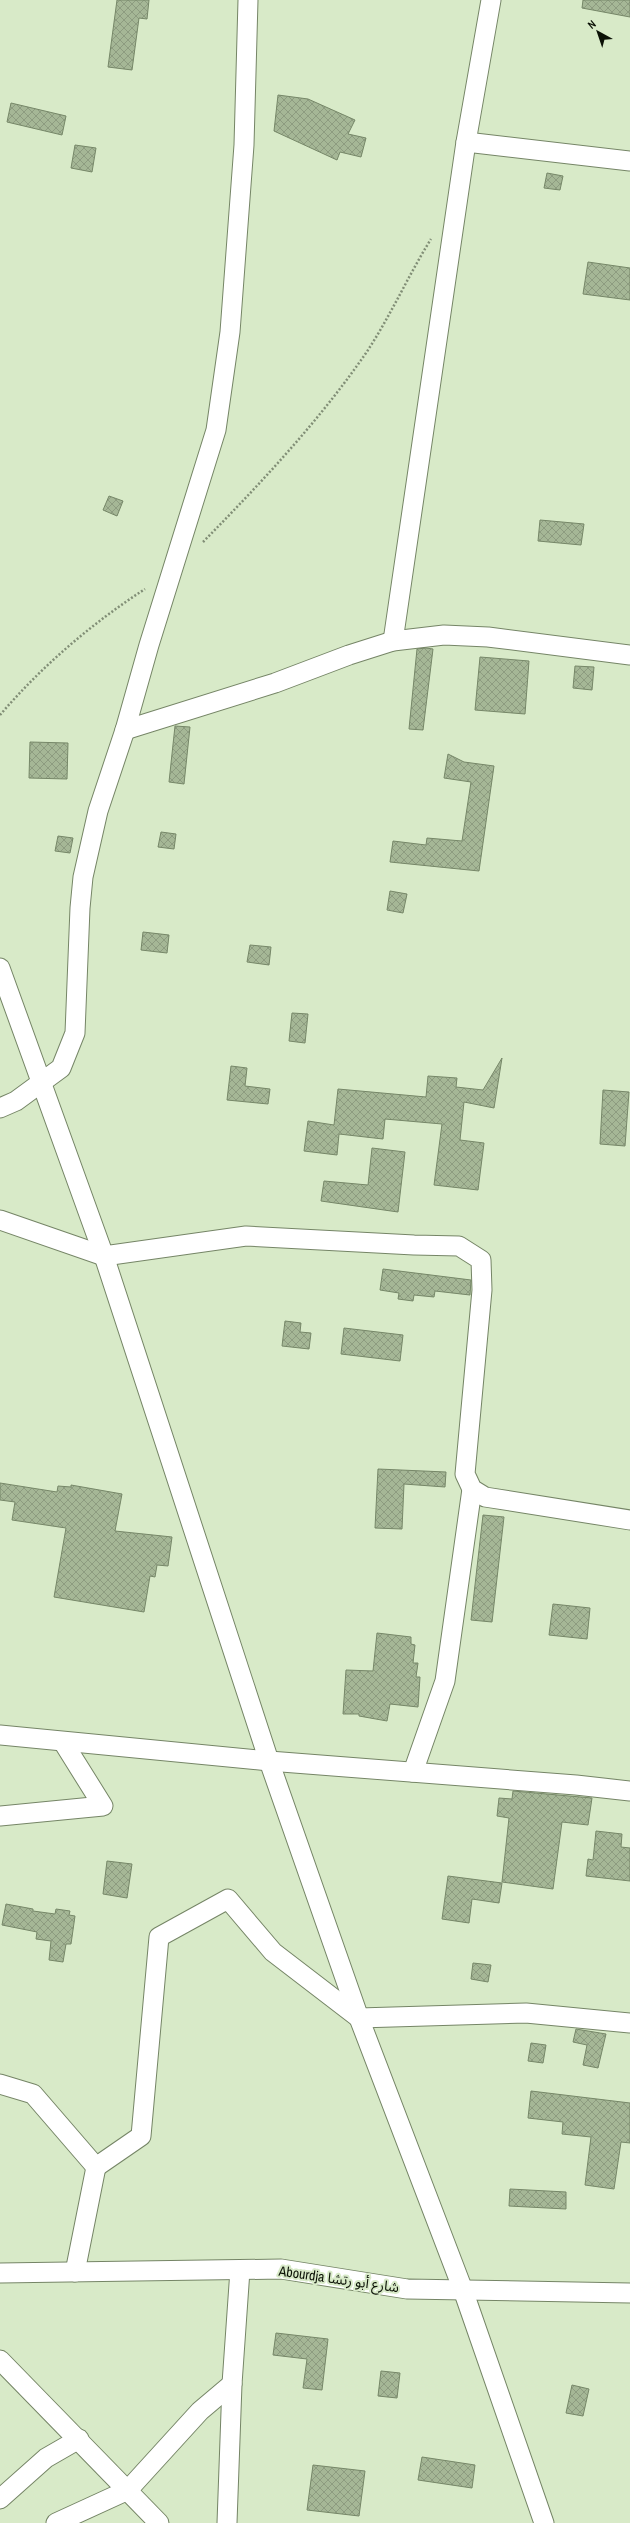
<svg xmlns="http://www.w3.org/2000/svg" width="630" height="2523" viewBox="0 0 630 2523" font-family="'Archivo Narrow','Noto Sans Arabic',sans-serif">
	<defs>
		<pattern id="building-cross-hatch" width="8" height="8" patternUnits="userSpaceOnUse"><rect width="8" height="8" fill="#a5b796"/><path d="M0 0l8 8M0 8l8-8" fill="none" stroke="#8d9c80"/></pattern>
	</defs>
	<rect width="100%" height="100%" fill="#d8eac8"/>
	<!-- building -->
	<g fill="url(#building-cross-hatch)" stroke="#768768">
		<path d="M117 0H149L147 19 139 18 132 70 108 67Z"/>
		<path d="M583 0H630V17L582 8Z"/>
		<path d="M278 95 308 99 355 120 348 134 366 138 361 157 340 152 337 160 274 131Z"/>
		<path d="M11 103 66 116 62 135 7 122Z"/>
		<path d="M75 145 96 148 92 172 71 168Z"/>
		<path d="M547 173 563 176 560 190 544 188Z"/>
		<path d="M588 262 630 268V300L583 294Z"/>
		<path d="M109 496 123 501 117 516 103 510Z"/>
		<path d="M540 520 584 524 581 545 538 541Z"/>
		<path d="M426 648 433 649 423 730 409 729 417 649Z"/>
		<path d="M480 657 529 661 525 714 475 710Z"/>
		<path d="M575 666 594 667 592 690 573 688Z"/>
		<path d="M175 726 190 727 184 784 169 782Z"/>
		<path d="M30 742 68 743 67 779 29 778Z"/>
		<path d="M448 754 464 762 494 766 479 871 390 862 393 841 426 845 427 838 462 841 471 782 444 778Z"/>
		<path d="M161 832 176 834 174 849 158 847Z"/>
		<path d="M58 836 73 838 70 853 55 851Z"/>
		<path d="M390 891 407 894 403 913 387 910Z"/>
		<path d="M143 932 169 935 167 953 141 950Z"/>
		<path d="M250 945 271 947 269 965 247 962Z"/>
		<path d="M292 1013 308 1014 305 1043 289 1041Z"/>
		<path d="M502 1058 494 1108 464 1102 460 1140 484 1143 478 1190 434 1185 442 1124 385 1119 383 1139 339 1134 337 1155 304 1151 308 1121 334 1125 338 1089 426 1097 428 1076 457 1078 456 1087 483 1090Z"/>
		<path d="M231 1066 247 1068 245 1086 270 1089 268 1104 227 1100Z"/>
		<path d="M603 1090 629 1092 625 1146 600 1144Z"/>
		<path d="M372 1148 405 1152 398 1212 321 1201 324 1181 368 1185Z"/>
		<path d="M383 1269 471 1280 470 1295 435 1291 434 1297 414 1295 413 1301 398 1299 399 1293 380 1290Z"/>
		<path d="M285 1321 301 1323 300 1332 311 1333 309 1349 282 1346Z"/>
		<path d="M344 1328 403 1335 400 1361 341 1354Z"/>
		<path d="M378 1469 446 1472 445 1487 404 1484 402 1529 375 1528Z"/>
		<path d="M0 1483 57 1492 58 1486 71 1487V1485L122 1494 115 1531 172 1537 168 1566 157 1565 155 1577 150 1576 144 1612 54 1597 66 1528 12 1520 15 1502 0 1500Z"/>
		<path d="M483 1515 504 1517 492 1622 471 1620Z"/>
		<path d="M553 1604 590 1608 587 1639 549 1635Z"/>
		<path d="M377 1633 411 1637V1644L415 1645 413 1663H418L416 1677H420L418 1707 390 1704 387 1721 359 1716V1714H343L346 1670 373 1671Z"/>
		<path d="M513 1791 592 1798 588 1825 562 1822 553 1889 502 1882 509 1818 497 1816 499 1798 512 1799Z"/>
		<path d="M596 1831 622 1834 621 1847 630 1848V1881L586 1876 588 1859 593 1860Z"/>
		<path d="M107 1861 132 1864 127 1898 103 1894Z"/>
		<path d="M448 1876 502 1883 499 1903 472 1899 469 1923 442 1919Z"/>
		<path d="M6 1904 33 1909V1911L55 1914 56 1909 70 1911 69 1915 75 1916 71 1944H66L63 1962 49 1960 51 1941 36 1939 37 1932 2 1925Z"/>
		<path d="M473 1963 491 1965 488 1982 471 1979Z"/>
		<path d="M576 2029 606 2034 598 2068 583 2065 587 2045 573 2042Z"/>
		<path d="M531 2043 546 2045 543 2063 528 2061Z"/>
		<path d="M531 2091 630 2103V2143L621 2142 614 2189 585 2185 591 2137 562 2134 563 2122 528 2118Z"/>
		<path d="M510 2189 566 2192V2209L509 2206Z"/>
		<path d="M276 2333 328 2339 322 2390 303 2388 307 2359 273 2355Z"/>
		<path d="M381 2371 400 2373 397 2398 378 2396Z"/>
		<path d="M572 2385 589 2389 583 2416 566 2413Z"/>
		<path d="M422 2457 475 2465 472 2488 418 2480Z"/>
		<path d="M313 2465 365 2471 359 2516 307 2510Z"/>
	</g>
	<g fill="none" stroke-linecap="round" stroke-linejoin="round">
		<!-- street casing -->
		<g stroke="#758566" stroke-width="21">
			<g id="street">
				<path d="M466 142 630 161"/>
				<path d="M393 641 466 142 491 0"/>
				<path d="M125 730 275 683 349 655 393 641 444 635 488 637 630 655"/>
				<path d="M0 968 104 1256 269 1761 359 2018 463 2290 544 2523"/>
				<path d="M0 1108 16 1101 61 1068 75 1033 80 908 83 877 98 811 125 730 149 645 216 430 230 332 244 145 248 0"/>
				<path d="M0 1220 104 1256 246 1236 414 1245 459 1246 481 1260 482 1290 465 1474 472 1489 485 1497 630 1520"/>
				<path d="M0 1735 269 1761 576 1785 630 1791"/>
				<path d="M413 1772 445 1681 472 1489"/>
				<path d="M0 1816 103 1806 63 1742"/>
				<path d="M0 2084 33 2094 96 2167 141 2136 159 1937 228 1899 273 1952 359 2018 526 2013 630 2023"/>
				<path d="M75 2272 96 2167"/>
				<path d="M0 2273 281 2269 407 2289 630 2293"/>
				<path d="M0 2360 159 2523"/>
				<path d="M0 2499 46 2458 79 2439"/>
				<path d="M56 2523 128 2490 200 2411 232 2384"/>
				<path d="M227 2523 232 2384 240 2270"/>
			</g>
		</g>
		<!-- path -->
		<g stroke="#818e76" stroke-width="2.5" stroke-dasharray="2 2" stroke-linecap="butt">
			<path d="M203 542C261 483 319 421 366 353 390 317 408 276 431 239"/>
			<path d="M0 715C42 666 91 624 145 589"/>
		</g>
		<!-- street -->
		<use href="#street" stroke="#fff" stroke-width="19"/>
	</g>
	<g text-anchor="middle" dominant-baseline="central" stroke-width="4" stroke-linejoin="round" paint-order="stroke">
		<!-- street labels -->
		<g font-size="14" fill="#0b1106" stroke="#d8eac8">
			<text transform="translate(339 2279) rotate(8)">Abourdja شارع أبو رتشا</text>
		</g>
	</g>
	<!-- north arrow -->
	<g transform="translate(598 32) rotate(320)" stroke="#d8eac8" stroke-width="3" paint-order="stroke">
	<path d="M0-3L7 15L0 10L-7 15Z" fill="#0b1106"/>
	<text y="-6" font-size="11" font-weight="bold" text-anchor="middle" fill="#0b1106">N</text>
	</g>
</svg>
